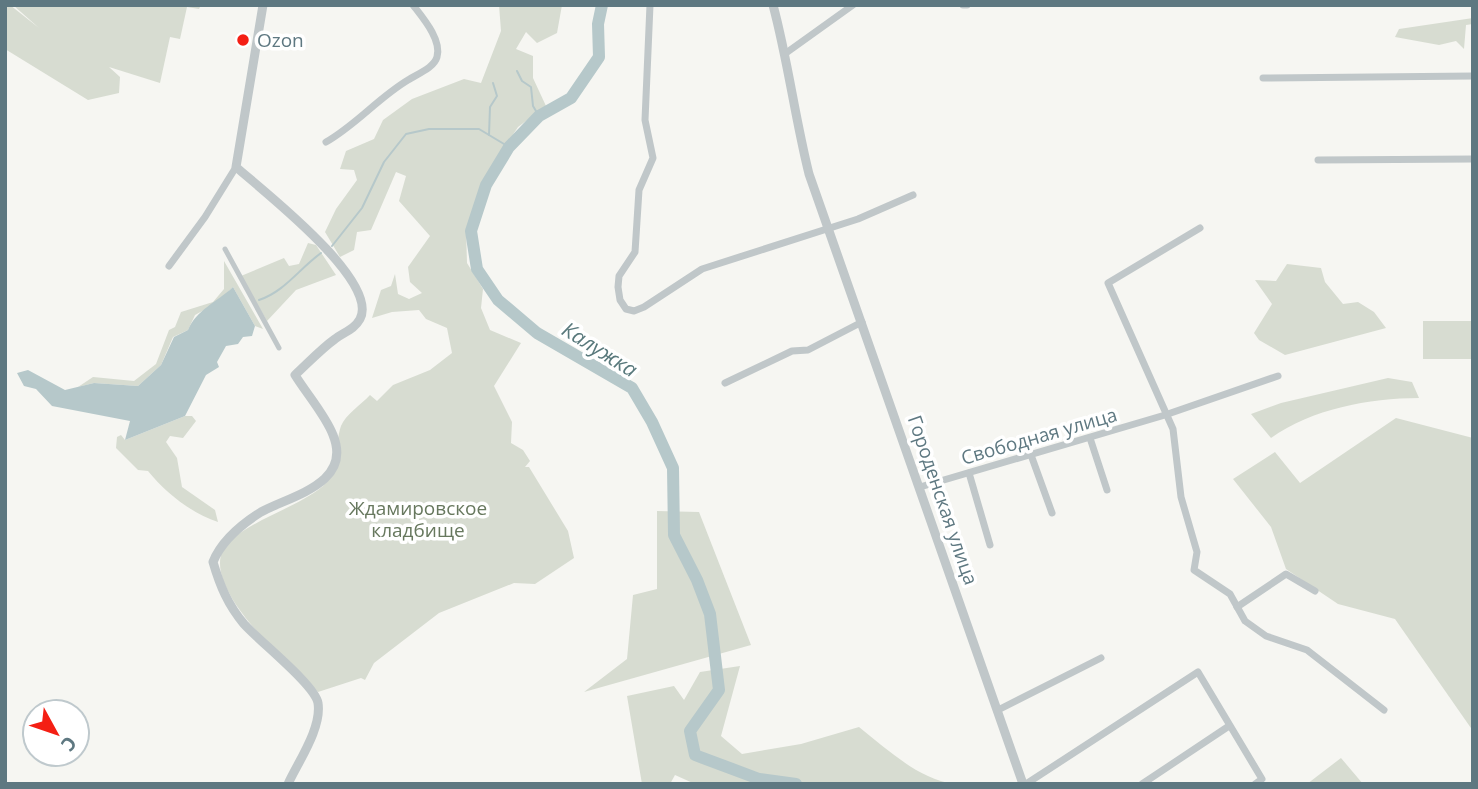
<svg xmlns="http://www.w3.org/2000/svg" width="1478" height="789" viewBox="0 0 1478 789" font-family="'Open Sans',sans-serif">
	<rect width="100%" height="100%" fill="#f6f6f2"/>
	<!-- green -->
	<g fill="#d7dcd1">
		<path d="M5 5H10L39 28 13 5H201L199 9 187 7 180 39 170 37 160 83 109 67 120 77 119 93 88 100 5 49Z"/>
		<path d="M499 5H562L557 33 537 43 526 32 516 49 533 56V78L546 106 518 127 490 169 466 229 467 263 483 289 481 308 490 330 521 343 494 386 512 422 511 443 523 450 530 461 525 467H529L568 531 574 558 535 584 514 583 439 613 374 663 365 680 361 678 318 692C292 666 186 578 231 540 258 517 298 507 323 486 340 471 334 446 341 426 345 415 362 404 370 395L377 401 393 385 430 370 452 353 447 328 426 319 419 310 392 312 372 318 381 290 391 286 395 274 398 294 409 299 422 293 410 282 408 267 430 236 399 201 406 176 396 172 371 230 357 232 354 250 340 257 325 232 336 209 357 180 354 170 340 169 346 151 374 139 383 120 412 99 464 79 481 83 501 31Z"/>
		<path d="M1473 18V24L1466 25 1464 49 1456 41 1439 45 1395 37 1399 29Z"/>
		<path d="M308 243 316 245 336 275 296 290 267 321 241 276 284 258 289 266 299 264Z"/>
		<path d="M224 261 263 329 255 326 233 287 215 304 195 315 188 330 173 337 161 365 138 386 94 383 78 387 93 377 134 381 156 364 169 330 175 327 181 312 213 302 224 289Z"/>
		<path d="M1287 264 1321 268 1325 282 1343 304 1358 302 1374 312 1386 328 1285 355 1259 340 1254 333 1272 304 1255 280 1276 281Z"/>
		<rect x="1423" y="321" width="50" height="38"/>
		<path d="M1388 378 1412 382 1419 398C1369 398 1312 409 1271 438L1251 414 1281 403Z"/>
		<path d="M185 416H192L196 421 183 438 170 436 166 442 177 458 182 487 215 510 218 522C191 513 166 493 148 471L138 470 116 448 117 437 121 435 125 440Z"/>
		<path d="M1396 418 1473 438V731L1395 619 1338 604 1286 569 1271 527 1233 479 1275 452 1300 483Z"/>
		<path d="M657 511 699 512 751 645 584 692 627 659 633 595 657 589Z"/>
		<path d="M740 666 721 736 742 754 801 744 859 727C887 749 918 779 954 784H695L675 775 670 784H642L627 696 674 686 684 700 700 672Z"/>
		<path d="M1341 758 1363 784H1307Z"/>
	</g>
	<!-- water -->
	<path fill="#b6c8ca" d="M233 287 255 326 252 336 243 337 238 344 226 346 217 362 219 367 206 375 185 416 125 440 130 421 52 406 36 389 24 386 17 373 28 370 65 390 94 383 138 386 161 365 174 337 188 330C197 309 216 303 233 287Z"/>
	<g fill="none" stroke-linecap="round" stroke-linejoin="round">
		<!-- stream -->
		<g stroke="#b6c8ca" stroke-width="2">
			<path d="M517 71 522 81 531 87 533 106 539 116"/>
			<path d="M489 135 490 107 497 96 493 83"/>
			<path d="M332 246 362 208 384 162 406 134 429 129H479L509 147"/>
			<path d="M259 300C284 292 299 269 321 253"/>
		</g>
		<!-- river -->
		<path stroke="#b6c8ca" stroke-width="12" d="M602 5 598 24 599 57 571 98 539 116 509 147 486 185 471 231 477 269 498 300 537 333 632 388 652 422 673 468 674 535 697 580 710 614 719 690 690 731 695 755 759 779 796 784"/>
		<!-- pedestrian -->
		<path stroke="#c0c7c9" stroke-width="5" d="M225 249 279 348"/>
		<!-- minor -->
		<g stroke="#c0c7c9" stroke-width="7">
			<path d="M650 5 645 120 653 158 639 190 635 252 619 276 618 287 620 300 626 309 634 311 644 307 702 269 858 219 913 195"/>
			<path d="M963 5H967"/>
			<path d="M786 53 853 5"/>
			<path d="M1263 78 1473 76"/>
			<path d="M326 142C356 125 378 98 408 80 417 74 434 68 437 57 442 40 423 18 413 5"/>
			<path d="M1318 160 1473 159"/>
			<path d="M1200 228 1108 283 1173 429 1181 497 1197 552 1194 570 1230 594 1245 621 1266 636 1307 650 1384 710"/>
			<path d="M169 266 205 217 236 167"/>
			<path d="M725 383 792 351 808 350 862 322"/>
			<path d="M1090 438 1107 490"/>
			<path d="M1031 455 1052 513"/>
			<path d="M969 473 990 545"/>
			<path d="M920 487 1165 415 1278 376"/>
			<path d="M1237 607 1286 574 1315 591"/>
			<path d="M998 710 1101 658"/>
			<path d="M1026 784 1198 672 1262 779 1255 784"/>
			<path d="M1142 784 1229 726"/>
		</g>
		<!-- tertiary -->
		<g stroke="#c0c7c9" stroke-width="9">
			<path d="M263 5 236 167C262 190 380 281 360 319 354 330 344 332 335 339 321 349 308 363 295 375 306 393 326 416 333 435 353 484 290 496 261 512 242 524 221 542 213 562 220 586 228 605 244 624 259 641 315 685 318 703 322 728 298 762 288 784"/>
			<path d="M773 5C788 61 795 118 809 174L1023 784"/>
		</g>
	</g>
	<!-- markers -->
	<circle fill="#f41f14" stroke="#fff" stroke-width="2.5" cx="243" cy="40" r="7"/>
	<g text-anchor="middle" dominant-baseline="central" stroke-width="7" stroke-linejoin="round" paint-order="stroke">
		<!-- poi labels -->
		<g font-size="19" fill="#5e7881" stroke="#fff" text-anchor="start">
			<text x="257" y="40">Ozon</text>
		</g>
		<!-- street labels -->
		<g font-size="19" fill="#5e7881" stroke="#fff">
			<text transform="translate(1039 436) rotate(-16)">Свободная улица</text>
			<text transform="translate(943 500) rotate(71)">Городенская улица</text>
		</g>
		<!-- park labels -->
		<g font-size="19" fill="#67785e" stroke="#fff">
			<text x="418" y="508">Ждамировское<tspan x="418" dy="22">кладбище</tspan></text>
		</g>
		<!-- water labels -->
		<g font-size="21" font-style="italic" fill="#59797c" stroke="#fff">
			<text transform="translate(600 349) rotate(32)">Калужка</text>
		</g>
	</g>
	<!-- border -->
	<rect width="1478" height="789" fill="none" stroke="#5e7881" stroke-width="14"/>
	<!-- north arrow -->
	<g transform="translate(56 733) rotate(130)"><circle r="33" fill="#ffffff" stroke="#bfc9cd" stroke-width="2"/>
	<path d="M0-5L12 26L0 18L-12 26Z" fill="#f41f14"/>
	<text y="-10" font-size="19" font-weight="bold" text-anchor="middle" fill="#5e7881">С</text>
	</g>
</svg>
